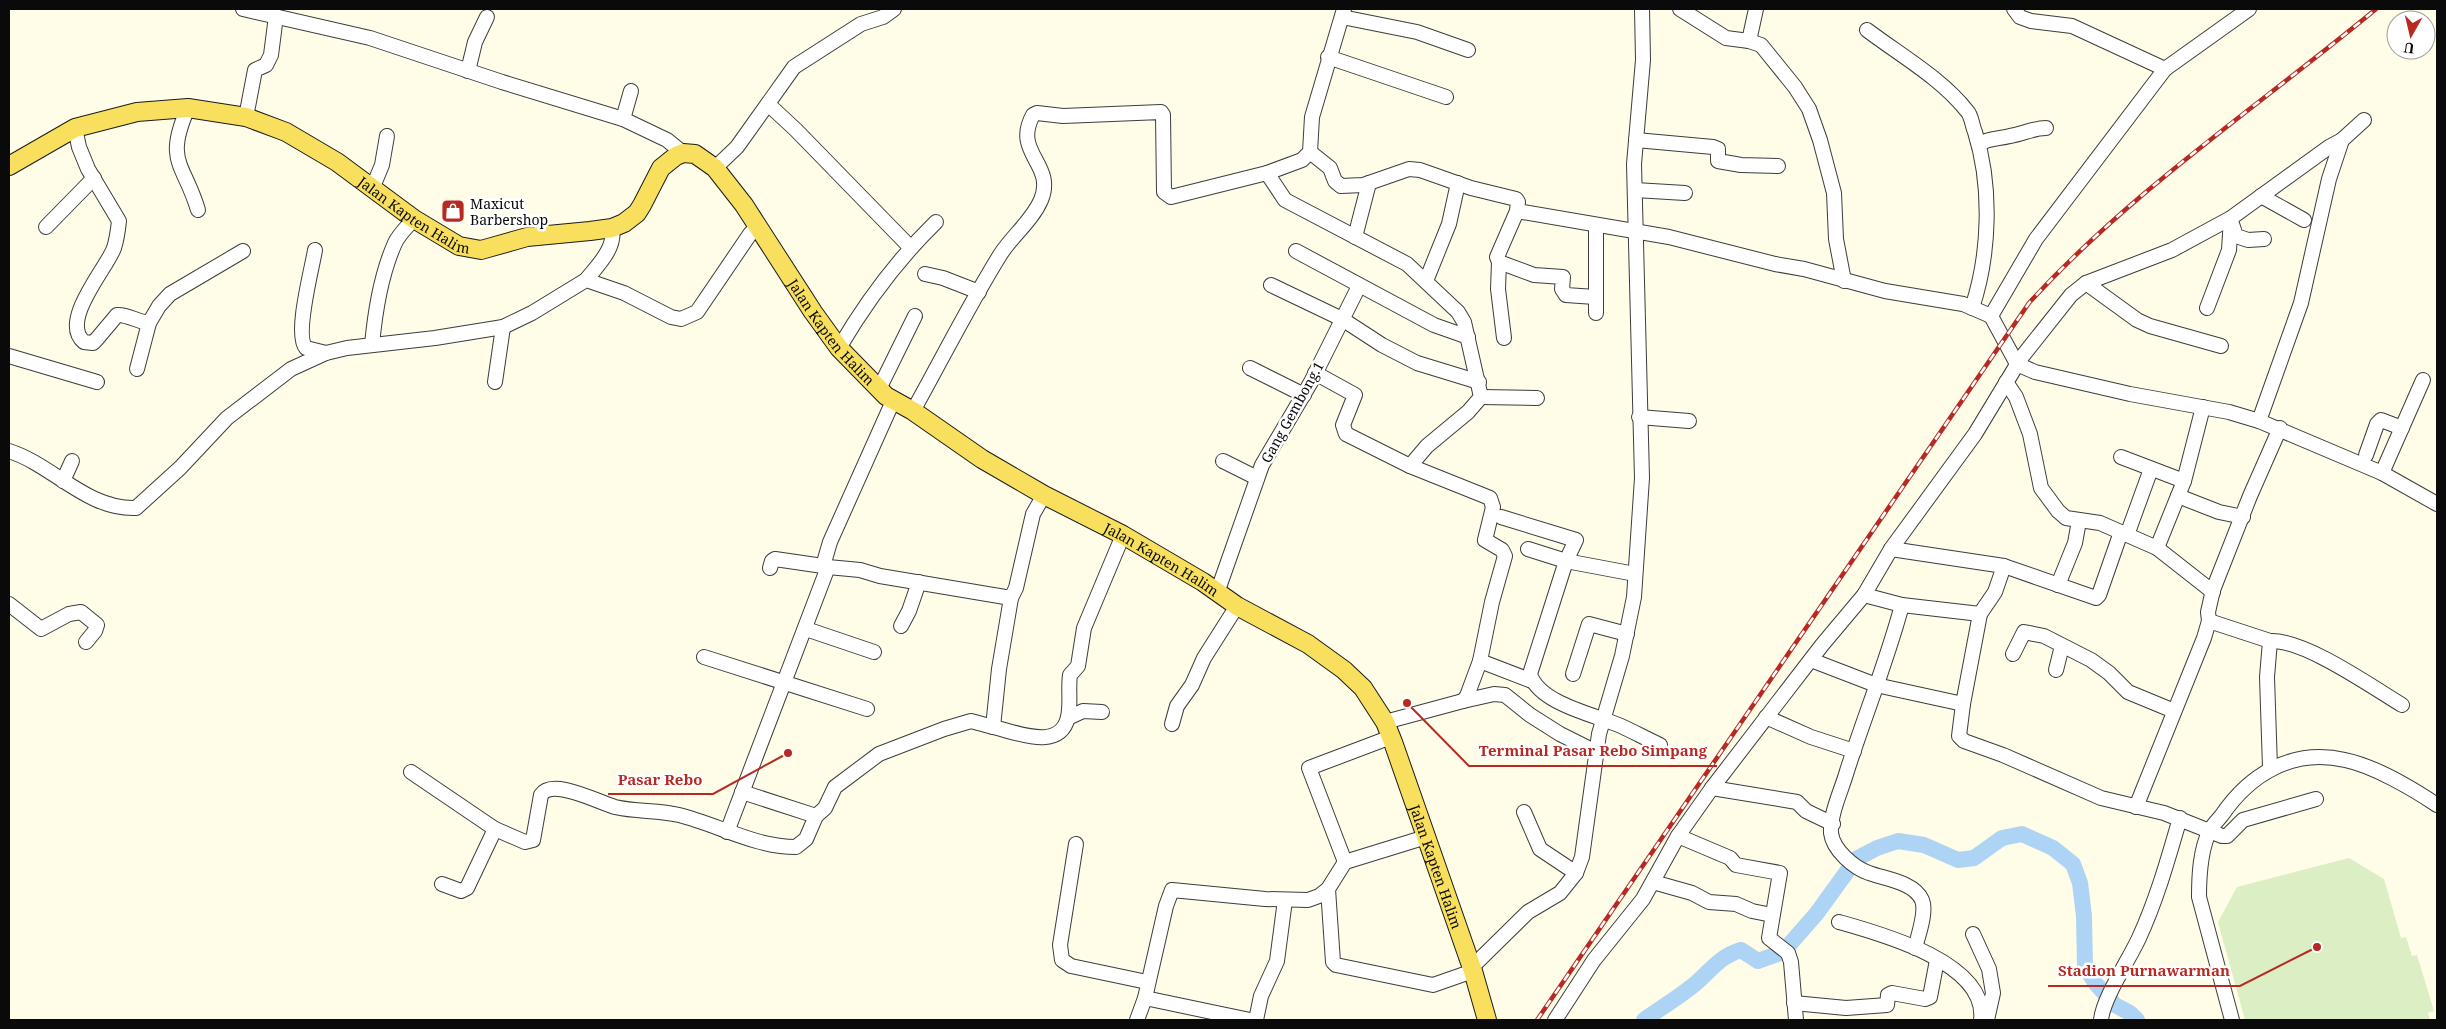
<svg xmlns="http://www.w3.org/2000/svg" width="2446" height="1029" viewBox="0 0 2446 1029" font-family="'Noto Serif',serif">
	<rect width="100%" height="100%" fill="#fffce7"/>
	<!-- pitch -->
	<path fill="#dcefc4" d="M2349 858 2384 879 2401 938 2406 937 2412 956 2417 955 2434 1011 2428 1013 2430 1020H2245L2218 922 2237 887Z"/>
	<g fill="none" stroke-linecap="round" stroke-linejoin="round">
		<!-- river -->
		<path stroke="#add4f5" stroke-width="16" d="M1644 1020C1661 1008 1679 997 1695 984 1710 971 1720 956 1741 950L1758 961 1783 952 1817 913 1856 859 1877 848 1898 841 1924 845 1958 860 1974 858 2002 838 2022 834 2053 848 2073 864 2080 883 2084 916 2085 967 2096 984 2115 1005 2130 1013 2137 1020"/>
		<!-- minor casing -->
		<g stroke="#3d3d3d" stroke-width="16">
			<g id="minor">
				<path d="M243 9 370 38 502 82 623 119 667 140 683 153"/>
				<path d="M1344 9 1312 117 1310 152 1302 160 1267 173 1285 200 1407 264 1458 312 1464 322 1481 397 1468 412 1427 446 1410 466"/>
				<path d="M1680 9 1726 38 1749 41 1761 45 1795 87 1809 109 1820 140 1834 193 1836 239 1844 281"/>
				<path d="M2014 9 2020 17 2031 21 2072 26 2165 69"/>
				<path d="M2249 9 2165 69 2036 239 1991 316 2017 364 2035 372 2130 394 2229 412 2259 421 2382 473 2437 504"/>
				<path d="M1342 17 1417 32 1468 50"/>
				<path d="M1867 30C1900 55 1941 78 1967 111 1972 116 1972 126 1975 132 1992 186 1990 254 1972 308"/>
				<path d="M1749 41 1756 9"/>
				<path d="M1328 57 1446 97"/>
				<path d="M468 71 475 42 487 17"/>
				<path d="M768 104 796 130 910 247"/>
				<path d="M188 108C164 162 184 163 198 210"/>
				<path d="M246 117 255 70 266 65 271 55 276 16"/>
				<path d="M623 119 631 91"/>
				<path d="M75 128 79 147 88 169 119 221C118 230 117 239 114 248 107 268 59 321 84 342L93 343 96 340 117 315C127 314 138 322 149 323L159 306 170 294 243 251"/>
				<path d="M1636 140 1713 147 1718 149V161L1741 165 1778 166"/>
				<path d="M1979 144C1989 138 1998 139 2010 136 2023 134 2033 128 2046 128"/>
				<path d="M1310 152 1330 168 1335 181 1341 186 1363 185 1409 169 1420 170 1471 188 1516 199 1518 202 1517 211 1669 237 1775 264 1804 269 1885 291 1963 304 1991 316"/>
				<path d="M715 168 737 147 794 67 861 24 883 17 894 9"/>
				<path d="M372 189 382 165 387 136"/>
				<path d="M1635 190 1685 193"/>
				<path d="M2261 196 2304 220"/>
				<path d="M1517 211 1497 257 1499 262 1534 275 1563 277 1562 289 1566 295 1595 297"/>
				<path d="M2232 224 2236 236 2248 240 2264 239"/>
				<path d="M46 227 94 178"/>
				<path d="M1355 237 1369 183"/>
				<path d="M315 250C312 269 294 335 306 348L326 353"/>
				<path d="M1296 251 1434 325 1468 337"/>
				<path d="M1499 262 1498 289 1504 338"/>
				<path d="M925 274 943 278 979 292"/>
				<path d="M586 280C598 265 616 248 612 228"/>
				<path d="M1426 281 1449 224 1458 183"/>
				<path d="M2086 283 2137 320 2150 326 2221 346"/>
				<path d="M1271 285 1342 319 1382 345 1417 363 1479 382"/>
				<path d="M2207 308 2229 250 2231 218"/>
				<path d="M1596 313V225"/>
				<path d="M372 345C375 312 381 274 395 243 399 234 408 226 414 219"/>
				<path d="M839 348C866 302 897 260 936 222"/>
				<path d="M9 356 97 382"/>
				<path d="M1250 368 1304 395"/>
				<path d="M137 369 149 323"/>
				<path d="M1315 373 1355 395 1343 425 1346 434 1410 466 1490 498 1493 507 1485 540 1502 550 1505 556 1492 602 1480 661 1467 696 1463 701 1385 722"/>
				<path d="M495 382 503 327"/>
				<path d="M2006 382 2016 397 2030 434 2041 488 2058 511 2066 518 2100 523 2157 548 2213 592"/>
				<path d="M879 389 915 316"/>
				<path d="M1481 397 1537 398"/>
				<path d="M913 411C942 359 969 305 1000 255 1012 236 1032 221 1041 200 1056 164 1012 153 1033 115L1037 113 1063 116 1161 112 1163 115 1164 192 1171 197 1267 173"/>
				<path d="M1639 417 1689 421"/>
				<path d="M2259 421 2301 303 2329 179 2342 140 2364 120"/>
				<path d="M9 451C53 465 87 510 136 508L180 468 227 418 291 369 326 353 347 348 435 338 503 327 532 313 586 280 624 293 671 317 681 319 697 312 750 234 758 226"/>
				<path d="M2366 455 2377 424 2381 420 2402 428"/>
				<path d="M2121 457 2184 481"/>
				<path d="M1223 461 1257 478"/>
				<path d="M2382 473 2423 380"/>
				<path d="M63 481 72 461"/>
				<path d="M2178 496 2219 512 2243 517"/>
				<path d="M1501 517 1576 540 1566 561 1528 549"/>
				<path d="M2127 535 2151 469"/>
				<path d="M2157 548 2184 481 2203 407"/>
				<path d="M1891 549 2004 566 2096 598 2099 595 2121 532"/>
				<path d="M2004 566 1995 592 1980 614 1963 704 1959 736 1964 741 2003 755 2101 798 2164 813 2222 836H2227L2243 820 2316 799"/>
				<path d="M828 567 860 570 880 576 1011 598"/>
				<path d="M770 568 772 561 775 559 823 566"/>
				<path d="M1635 574 1566 561 1530 674C1539 704 1596 715 1621 726 1634 732 1647 739 1660 745"/>
				<path d="M2058 585 2075 543 2079 521"/>
				<path d="M1217 593 1262 465 1311 382 1359 286"/>
				<path d="M1864 595 1902 605 1980 614"/>
				<path d="M9 604 41 629 69 614 81 612 97 625 95 631 86 642"/>
				<path d="M1902 605C1887 661 1865 715 1847 771 1842 789 1830 813 1831 833 1833 850 1854 868 1869 873 1885 879 1914 882 1922 900 1927 912 1918 936 1915 948"/>
				<path d="M2209 621 2270 641C2304 639 2372 687 2402 705"/>
				<path d="M901 626 909 611 919 582"/>
				<path d="M806 629 874 652"/>
				<path d="M2270 641 2267 677 2270 768"/>
				<path d="M2013 654 2024 632 2044 636 2091 660 2109 673 2128 692 2174 711"/>
				<path d="M704 657 867 709"/>
				<path d="M1811 660 1876 685 1963 704"/>
				<path d="M1480 661 1532 681"/>
				<path d="M2056 670 2062 646"/>
				<path d="M1573 674 1589 624 1627 634"/>
				<path d="M1463 701 1494 694 1505 695 1530 715 1560 734 1596 752"/>
				<path d="M1766 717 1811 737 1854 751"/>
				<path d="M1068 718 1083 711 1102 712"/>
				<path d="M1172 724 1177 706 1192 685 1204 658 1237 606"/>
				<path d="M993 727C1016 732 1060 752 1068 717 1071 704 1068 688 1070 675L1078 666 1084 628 1123 535"/>
				<path d="M411 772 495 829"/>
				<path d="M1712 788 1797 802 1806 811 1833 824"/>
				<path d="M742 792 816 816"/>
				<path d="M2136 807 2204 638 2209 621 2208 612 2213 590 2250 496 2280 428"/>
				<path d="M1524 812 1540 849 1576 873"/>
				<path d="M727 832 828 567 823 566 830 542 893 401"/>
				<path d="M1678 836 1730 858 1736 865 1780 873 1769 938 1788 953 1791 962 1796 1020"/>
				<path d="M1076 844 1060 945 1062 960 1071 966 1147 982"/>
				<path d="M1345 862 1309 768 1391 737"/>
				<path d="M1653 882 1692 893 1709 902 1736 904 1752 911 1772 915"/>
				<path d="M442 884 461 891 467 888 495 829 525 842 533 840 541 795C552 777 600 803 615 807 636 812 658 810 679 815 719 825 755 847 796 847L806 839 816 816 825 808 835 787 879 754 944 729 971 721 993 727 999 669 1011 598 1016 588 1033 514 1044 495"/>
				<path d="M1328 889 1333 962 1336 965 1433 985 1473 971"/>
				<path d="M1839 922C1882 934 1988 963 1981 1020"/>
				<path d="M1973 934 1989 969 1993 993 1987 1020"/>
				<path d="M1471 968 1528 912 1560 893 1576 873 1582 857 1599 734 1622 656 1634 597 1642 478 1634 164 1643 60 1642 9"/>
				<path d="M1145 998 1166 906 1172 890 1265 899 1308 900 1319 896 1328 889 1345 862 1426 837"/>
				<path d="M1794 1003 1846 1008 1887 1005 1888 995 1892 993 1925 999 1930 997 1937 960"/>
				<path d="M1137 1020 1145 998 1250 1020"/>
				<path d="M1256 1020 1261 996 1277 961 1285 900"/>
				<path d="M1555 1020 1594 960 1643 899 1678 836 1712 788 1822 645 1864 595 1891 549 1975 434 2021 358 2071 295 2086 283 2172 250 2231 218 2329 147 2342 140"/>
				<path d="M2101 1020C2103 998 2129 960 2139 938 2157 899 2168 859 2180 818"/>
				<path d="M2232 1020 2199 897C2199 876 2200 850 2210 830 2213 825 2218 820 2222 815 2250 774 2293 748 2345 760 2374 766 2413 789 2437 805"/>
			</g>
		</g>
		<!-- major casing -->
		<g stroke="#1b1b1b" stroke-width="20">
			<g id="major">
				<path id="s1" d="M9 166 75 128 137 112 188 108 246 117 286 132 337 162 414 219 459 246 481 250 527 237 590 231 612 228 624 223 637 213 642 205 661 168 676 156 683 153 695 154 715 168 744 205 813 312 839 348 886 396 913 411 982 459 1044 495 1123 535 1203 582 1237 606 1308 644 1344 670 1363 688 1385 722 1393 742 1473 971 1487 1020"/>
			</g>
		</g>
		<!-- minor -->
		<use href="#minor" stroke="#fff" stroke-width="14"/>
		<!-- major -->
		<use href="#major" stroke="#f8e05e" stroke-width="18"/>
		<!-- rail casing -->
		<g stroke="#b72a24" stroke-width="4.5">
			<path id="rail" d="M1537 1020 2029 303C2132 190 2259 106 2376 9"/>
		</g>
		<!-- rail -->
		<use href="#rail" stroke="#fff" stroke-width="2.5" stroke-dasharray="8" stroke-linecap="butt"/>
	</g>
	<!-- icons -->
	<defs>
		<g id="shop-square" transform="scale(1.25)"><rect x="-9" y="-9" width="18" height="18" rx="4" fill="#b72a24" stroke="#fff"/><path d="M-5-2.5h2.3a2.7 3.5 0 0 1 5.4 0H5L5.5 6h-11ZM-1.5-2.5h3a1.5 2.3 0 0 0-3 0Z" fill="#fff"/></g>
	</defs>
	<g fill-rule="evenodd">
		<use href="#shop-square" x="453" y="211"/>
	</g>
	<g text-anchor="middle" dominant-baseline="central" stroke-width="5" stroke-linejoin="round" paint-order="stroke">
		<!-- poi labels -->
		<g font-size="14" fill="#0a0a0a" stroke="#fff" text-anchor="start">
			<text x="470" y="203">Maxicut<tspan x="470" dy="16">Barbershop</tspan></text>
		</g>
		<!-- street labels -->
		<g font-size="14" fill="#0a0a0a" stroke="#fff">
			<text stroke="none"><textPath href="#s1" startOffset="446">Jalan Kapten Halim</textPath></text>
			<text stroke="none"><textPath href="#s1" startOffset="1001">Jalan Kapten Halim</textPath></text>
			<text transform="translate(1292 412) rotate(-61)">Gang Gembong.1</text>
			<text stroke="none"><textPath href="#s1" startOffset="1406">Jalan Kapten Halim</textPath></text>
			<text stroke="none"><textPath href="#s1" startOffset="1840">Jalan Kapten Halim</textPath></text>
		</g>
	</g>
	<!-- callouts -->
	<path fill="none" stroke="#b72a24" stroke-width="2" d="M1407 703L1469 766H1717M788 753L713 794H608M2317 947L2240 986H2048"/>
	<g fill="#b72a24" stroke="#fff" stroke-width="2">
		<circle cx="1407" cy="703" r="5"/>
		<circle cx="788" cy="753" r="5"/>
		<circle cx="2317" cy="947" r="5"/>
	</g>
	<g font-size="15" text-anchor="middle" font-weight="bold" fill="#b72a24" stroke="#fff" stroke-width="5" stroke-linejoin="round" paint-order="stroke">
		<text x="1593" y="756">Terminal Pasar Rebo Simpang</text>
		<text x="660" y="785">Pasar Rebo</text>
		<text x="2144" y="976">Stadion Purnawarman</text>
	</g>
	<!-- border -->
	<rect width="2446" height="1029" fill="none" stroke="#0a0a0a" stroke-width="20"/>
	<!-- north arrow -->
	<g transform="translate(2411 35) rotate(188)"><circle r="24" fill="#ffffff" stroke="#9d9d9d"/>
	<path d="M0-4L9 19L0 12L-9 19Z" fill="#b72a24"/>
	<text y="-8" font-size="14" font-weight="bold" text-anchor="middle" fill="#0a0a0a">U</text>
	</g>
</svg>
